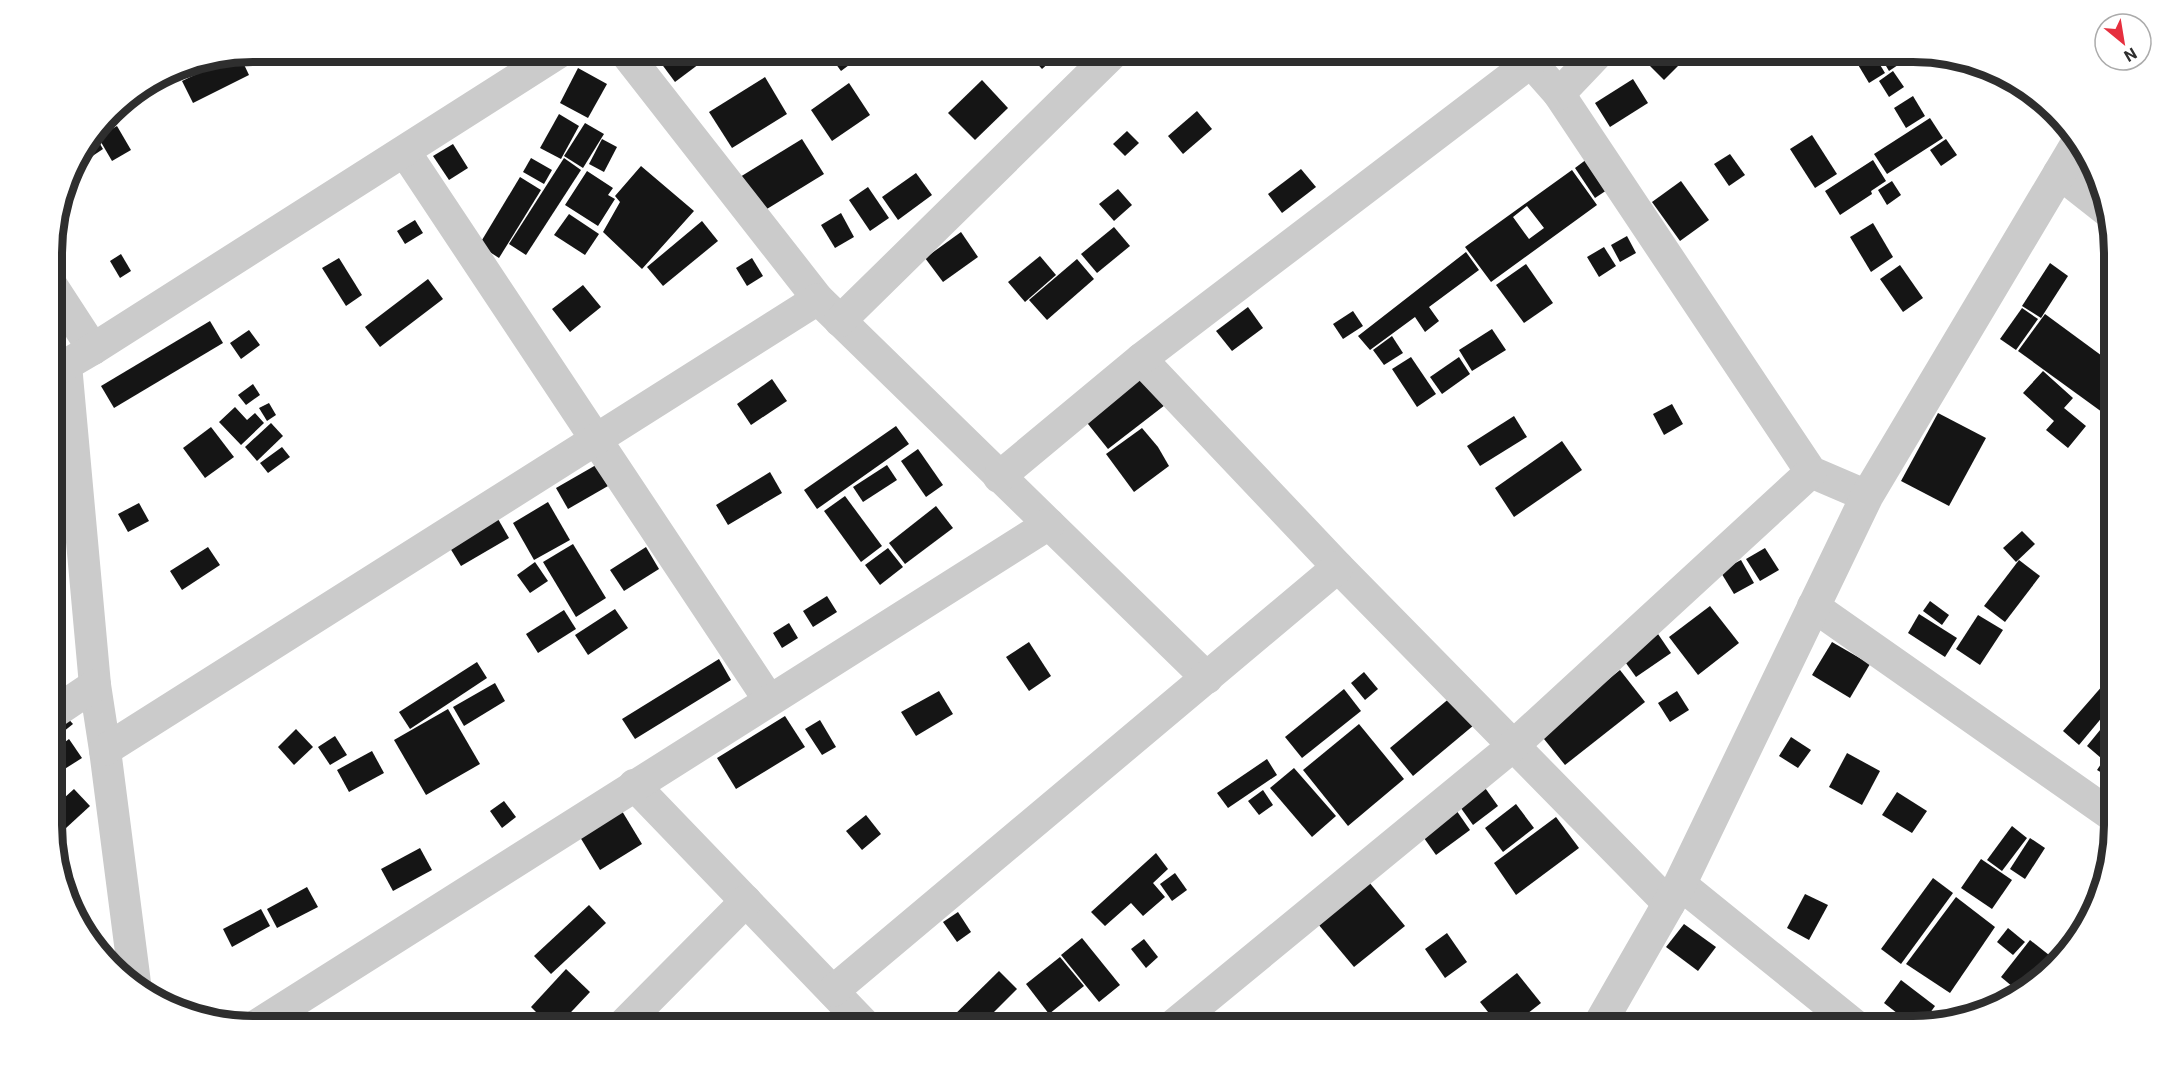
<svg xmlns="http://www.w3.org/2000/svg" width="2165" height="1078" viewBox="0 0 2165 1078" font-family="Roboto,sans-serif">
	<rect width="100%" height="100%" fill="#fff"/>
	<!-- building -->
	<g fill="#151515" fill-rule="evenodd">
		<path d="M652 51H708L711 55 675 82Z"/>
		<path d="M828 51H868L841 71 827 52Z"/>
		<path d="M1026 51H1062L1042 69Z"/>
		<path d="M1274 51H1304L1291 66Z"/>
		<path d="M1640 51H1693L1664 80 1638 54Z"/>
		<path d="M1877 51H1901L1907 59 1889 71Z"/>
		<path d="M1873 53 1885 73 1869 83 1857 63Z"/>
		<path d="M239 54 249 75 193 103 182 81Z"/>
		<path d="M578 68 607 84 588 118 560 103Z"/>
		<path d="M1893 71 1904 87 1889 97 1879 81Z"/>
		<path d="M765 77 787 114 732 148 709 112Z"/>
		<path d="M1633 79 1648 103 1610 127 1595 103Z"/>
		<path d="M982 80 1008 108 975 140 948 113Z"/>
		<path d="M849 83 870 115 832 141 811 110Z"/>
		<path d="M1913 96 1925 116 1906 128 1894 108Z"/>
		<path d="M1197 111 1212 129 1183 154 1168 136Z"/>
		<path d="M559 114 579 126 561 159 540 148Z"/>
		<path d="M1930 118 1943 138 1887 174 1874 154Z"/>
		<path d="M585 123 604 134 583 168 564 156Z"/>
		<path d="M117 126 131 150 112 161 98 137Z"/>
		<path d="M1127 131 1139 143 1125 156 1113 144Z"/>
		<path d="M94 134 103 149 73 169 72 164Z"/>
		<path d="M1812 135 1837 174 1815 188 1790 149Z"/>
		<path d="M602 139 617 147 604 172 589 164Z"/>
		<path d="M802 139 824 174 762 212 740 177Z"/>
		<path d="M1946 139 1957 155 1941 166 1930 150Z"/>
		<path d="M453 144 468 168 449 180 433 156Z"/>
		<path d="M1730 154 1745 175 1729 186 1714 164Z"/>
		<path d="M531 158 552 170 544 184 523 172Z"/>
		<path d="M564 158 581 170 526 255 509 244Z"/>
		<path d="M1587 159 1607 190 1595 198 1575 168Z"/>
		<path d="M1873 160 1886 181 1871 191 1872 194 1840 215 1825 191Z"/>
		<path d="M641 166 694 211 642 269 603 232 620 202 615 196Z"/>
		<path d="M1301 169 1316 187 1282 213 1268 194Z"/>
		<path d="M1572 170 1597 205 1491 282 1465 247ZM1527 206 1544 228 1529 239 1513 217Z"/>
		<path d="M587 171 613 188 608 195 615 199 598 226 565 205Z"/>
		<path d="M916 173 932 195 898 220 882 197Z"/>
		<path d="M520 177 541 190 499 258 479 245Z"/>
		<path d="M1681 181 1709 220 1680 241 1652 202Z"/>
		<path d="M1892 181 1901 195 1887 205 1878 190Z"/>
		<path d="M868 187 889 218 870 231 849 200Z"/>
		<path d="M1118 189 1132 205 1114 221 1099 204Z"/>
		<path d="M841 213 854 237 835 248 821 225Z"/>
		<path d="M569 214 599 234 585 255 554 235Z"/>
		<path d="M415 220 423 233 405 244 397 231Z"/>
		<path d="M702 221 718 241 663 286 647 267Z"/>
		<path d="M1873 223 1893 257 1871 272 1850 237Z"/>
		<path d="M1114 227 1130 246 1097 273 1081 254Z"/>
		<path d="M961 232 978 257 943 282 925 258Z"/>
		<path d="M1627 236 1636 253 1620 262 1611 245Z"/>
		<path d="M1604 247 1616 266 1599 277 1587 257Z"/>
		<path d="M1466 252 1479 270 1429 307 1439 321 1425 332 1415 317 1370 350 1358 336Z"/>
		<path d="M121 254 131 271 120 278 110 261Z"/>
		<path d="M1040 256 1056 275 1025 302 1008 282Z"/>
		<path d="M339 258 362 295 346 306 322 268Z"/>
		<path d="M752 258 763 276 747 286 736 268Z"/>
		<path d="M1077 259 1094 279 1047 320 1029 300Z"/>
		<path d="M2050 263 2068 276 2041 318 2022 306Z"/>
		<path d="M1526 264 1553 303 1524 323 1496 285Z"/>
		<path d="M1900 265 1923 298 1903 312 1880 279Z"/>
		<path d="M428 279 443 299 380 347 365 327Z"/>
		<path d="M583 285 601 307 570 332 552 309Z"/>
		<path d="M1248 307 1263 328 1232 351 1216 331Z"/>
		<path d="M2022 308 2038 319 2016 350 2000 339Z"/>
		<path d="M1353 311 1363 326 1343 339 1333 324Z"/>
		<path d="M2045 314 2113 364V420L2018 351Z"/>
		<path d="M210 321 223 343 114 408 101 386Z"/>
		<path d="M1492 329 1506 350 1472 371 1459 350Z"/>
		<path d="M249 330 260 345 241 359 230 343Z"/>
		<path d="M1392 336 1403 353 1384 365 1373 350Z"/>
		<path d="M1411 357 1436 394 1417 407 1392 369Z"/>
		<path d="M1459 357 1470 374 1442 394 1430 377Z"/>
		<path d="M2043 371 2073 398 2064 408 2086 426 2068 448 2046 430 2054 421 2023 393Z"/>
		<path d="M1141 375 1165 405 1108 449 1084 419Z"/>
		<path d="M772 379 787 401 751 425 737 404Z"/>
		<path d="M253 384 260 395 246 405 238 395Z"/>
		<path d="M269 403 276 415 267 421 259 408Z"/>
		<path d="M1672 404 1683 424 1664 435 1653 414Z"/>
		<path d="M235 407 247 420 255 413 264 423 241 445 219 422Z"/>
		<path d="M1938 413 1986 438 1949 506 1901 481Z"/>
		<path d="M1514 416 1527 437 1480 466 1467 446Z"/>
		<path d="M271 423 283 436 257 461 245 447Z"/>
		<path d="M896 426 909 444 817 509 804 490Z"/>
		<path d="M211 427 234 457 205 478 183 448Z"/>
		<path d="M1142 428 1158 447 1169 466 1134 492 1106 454Z"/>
		<path d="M1562 441 1582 470 1514 517 1495 488Z"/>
		<path d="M282 447 290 457 268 473 260 463Z"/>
		<path d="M918 449 943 485 926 497 901 461Z"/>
		<path d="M596 465 608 486 568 509 556 488Z"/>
		<path d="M887 465 897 480 863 502 853 487Z"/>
		<path d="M770 472 782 493 728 525 716 505Z"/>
		<path d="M845 496 882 546 861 562 824 511Z"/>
		<path d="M548 502 570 540 534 560 513 523Z"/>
		<path d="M139 503 149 521 128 532 118 514Z"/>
		<path d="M936 506 953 528 905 564 889 543Z"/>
		<path d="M498 519 509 538 461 566 450 548Z"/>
		<path d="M2022 531 2035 544 2016 562 2003 548Z"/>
		<path d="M573 544 606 598 576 617 543 562Z"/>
		<path d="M208 547 220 565 182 590 170 571Z"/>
		<path d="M646 547 659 569 624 591 610 570Z"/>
		<path d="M888 548 903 567 880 585 865 565Z"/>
		<path d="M1765 548 1779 570 1760 581 1746 559Z"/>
		<path d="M1741 560 1754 583 1734 594 1720 571Z"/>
		<path d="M2019 560 2040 576 2005 622 1984 606Z"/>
		<path d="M535 562 548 581 530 593 517 575Z"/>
		<path d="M827 596 837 612 813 627 803 611Z"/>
		<path d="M1930 601 1949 615 1942 625 1923 611Z"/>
		<path d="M1710 606 1739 643 1698 675 1669 637Z"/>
		<path d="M615 609 628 628 588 655 575 635Z"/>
		<path d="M564 610 576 629 538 653 526 634Z"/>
		<path d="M1919 614 1957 638 1945 657 1908 633Z"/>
		<path d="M1978 615 2003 630 1980 665 1956 649Z"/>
		<path d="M789 623 798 638 782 648 773 633Z"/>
		<path d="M1658 634 1671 653 1636 677 1623 659Z"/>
		<path d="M1029 642 1051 676 1029 691 1006 657Z"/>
		<path d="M1832 642 1870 664 1850 698 1812 675Z"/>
		<path d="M55 646 63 660 52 667V647Z"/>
		<path d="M719 659 731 680 635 739 622 719Z"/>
		<path d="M477 662 487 678 410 729 399 712Z"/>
		<path d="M1620 670 1645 702 1565 765 1540 734Z"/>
		<path d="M1364 672 1378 689 1365 700 1351 683Z"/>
		<path d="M495 683 505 701 464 726 453 707Z"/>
		<path d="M2104 684 2114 692V703L2079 745 2063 731Z"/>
		<path d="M1344 689 1361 711 1302 758 1285 737Z"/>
		<path d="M939 691 953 714 916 736 901 712Z"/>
		<path d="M1677 691 1689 710 1670 722 1658 703Z"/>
		<path d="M1451 697 1474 725 1413 776 1390 748Z"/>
		<path d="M448 709 480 764 426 795 394 740Z"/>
		<path d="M2114 713V742L2101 758 2087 746Z"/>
		<path d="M64 714 73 724 58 736 53 729Z"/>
		<path d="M785 716 805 747 736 789 717 758Z"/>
		<path d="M820 720 836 747 822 755 805 729Z"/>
		<path d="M1359 724 1404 779 1348 826 1303 770Z"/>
		<path d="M296 729 313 747 294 765 278 747Z"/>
		<path d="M335 736 347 755 330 765 318 747Z"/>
		<path d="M1791 737 1811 750 1798 768 1779 756Z"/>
		<path d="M69 739 82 758 63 770 53 755V751Z"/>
		<path d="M2111 749 2114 751V780L2097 770Z"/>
		<path d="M372 751 384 773 349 792 337 770Z"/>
		<path d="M1847 753 1880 771 1862 805 1829 787Z"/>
		<path d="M1267 759 1277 775 1228 808 1217 793Z"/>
		<path d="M1294 768 1336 816 1312 837 1270 788Z"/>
		<path d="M1483 785 1498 806 1473 825 1458 804Z"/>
		<path d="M74 789 90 806 53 840V808Z"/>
		<path d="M1263 790 1273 805 1259 815 1248 801Z"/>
		<path d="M1897 792 1927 811 1912 833 1882 815Z"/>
		<path d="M504 801 516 817 502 828 490 811Z"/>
		<path d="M1516 804 1534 828 1503 852 1485 828Z"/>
		<path d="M1454 807 1470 830 1436 855 1419 831Z"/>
		<path d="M622 811 642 844 600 870 580 837Z"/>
		<path d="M866 815 881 834 862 850 846 831Z"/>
		<path d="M1556 817 1579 848 1516 895 1494 863Z"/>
		<path d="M2012 826 2027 838 2002 871 1987 860Z"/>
		<path d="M2030 838 2045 848 2025 879 2010 869Z"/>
		<path d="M420 848 432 870 393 891 381 869Z"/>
		<path d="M1156 853 1168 869 1153 883 1165 897 1143 916 1131 903 1105 926 1091 912Z"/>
		<path d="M1981 859 2012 880 1992 909 1961 888Z"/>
		<path d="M1175 873 1187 890 1172 901 1160 884Z"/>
		<path d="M1933 878 1953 893 1901 964 1881 949Z"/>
		<path d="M1369 882 1405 926 1354 967 1318 924Z"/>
		<path d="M307 887 318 907 277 928 267 909Z"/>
		<path d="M1805 894 1828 905 1809 940 1787 928Z"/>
		<path d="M1956 897 1995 927 1950 993 1906 964Z"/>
		<path d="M589 905 606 923 551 974 534 956Z"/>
		<path d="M261 909 270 926 232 947 223 929Z"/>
		<path d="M958 912 971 932 957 942 943 922Z"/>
		<path d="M1684 924 1716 947 1698 971 1666 947Z"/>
		<path d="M2008 928 2025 942 2013 955 1997 942Z"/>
		<path d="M1447 933 1467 962 1445 978 1425 949Z"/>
		<path d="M1082 938 1120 985 1099 1002 1061 955Z"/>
		<path d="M1144 939 1158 957 1146 968 1131 949Z"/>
		<path d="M2030 940 2049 955 2019 992 2001 977Z"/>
		<path d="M1060 957 1084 986 1049 1014 1026 984Z"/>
		<path d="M566 969 590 992 557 1027H551L531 1007Z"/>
		<path d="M999 971 1017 989 979 1027H942Z"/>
		<path d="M1517 973 1541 1003 1510 1027H1500L1480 1002Z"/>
		<path d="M1901 980 1935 1006 1920 1027H1915L1884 1003Z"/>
	</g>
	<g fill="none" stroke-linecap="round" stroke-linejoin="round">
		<!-- minor -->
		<g stroke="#cbcbcb" stroke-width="32">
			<path d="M624 51 818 299 1207 678"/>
			<path d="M1521 51 1559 94 1811 472 1867 496"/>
			<path d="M1559 94 1600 51"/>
			<path d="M405 152 769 700"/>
			<path d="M2059 173 2106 210"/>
			<path d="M52 286 93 349"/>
			<path d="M840 321 1115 51"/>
			<path d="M1141 359 1338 567 1669 904"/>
			<path d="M66 365 95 685 105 750 135 983"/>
			<path d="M52 373 93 349 561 51"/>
			<path d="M999 477 1141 359 1531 62"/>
			<path d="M1813 606 2114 817"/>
			<path d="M52 714 95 685"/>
			<path d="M105 750 818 299"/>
			<path d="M634 785 867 1027"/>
			<path d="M1680 884 1857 1027"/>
			<path d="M833 991 1338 567"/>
			<path d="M254 1027 1049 524"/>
			<path d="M621 1027 746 901"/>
			<path d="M1171 1027 1513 746 1811 472"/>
		</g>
		<!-- tertiary -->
		<path stroke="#cbcbcb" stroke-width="33" d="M1598 1027 1680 884 1867 496 2078 142"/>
	</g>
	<!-- crop -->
	<path d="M0 0H2165V1078H0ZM253 62H1913A191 191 0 0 1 2104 253V825A191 191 0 0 1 1913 1016H253A191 191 0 0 1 62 825V253A191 191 0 0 1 253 62Z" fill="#fff" fill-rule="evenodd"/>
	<path fill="none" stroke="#2e2e2e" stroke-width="8" d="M253 62H1913A191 191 0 0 1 2104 253V825A191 191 0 0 1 1913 1016H253A191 191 0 0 1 62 825V253A191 191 0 0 1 253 62Z"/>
	<!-- north arrow -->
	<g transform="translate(2123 42) rotate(150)"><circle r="28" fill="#ffffff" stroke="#ababab" stroke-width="1.5"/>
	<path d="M0-4.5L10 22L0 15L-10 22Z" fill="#e62f3e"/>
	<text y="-9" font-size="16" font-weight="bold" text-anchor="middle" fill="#2e2e2e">N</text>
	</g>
</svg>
